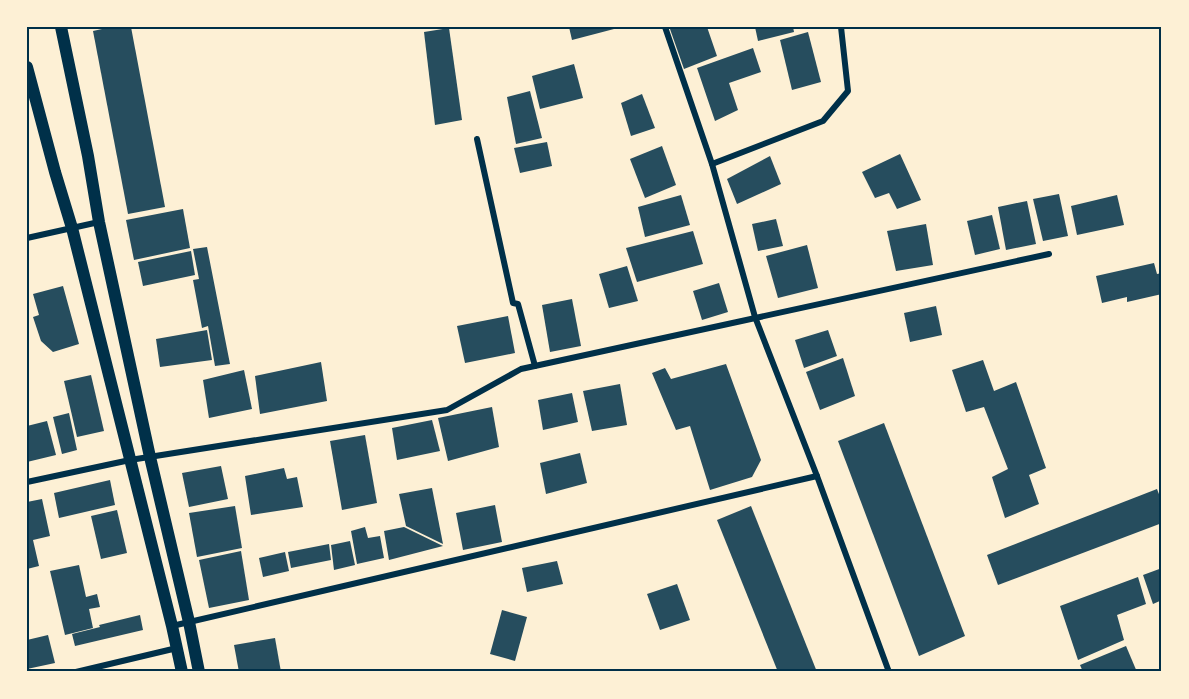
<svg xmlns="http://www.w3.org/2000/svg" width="1189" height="699" viewBox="0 0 1189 699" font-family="'Work Sans',sans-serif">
	<rect width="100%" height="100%" fill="#fdf0d5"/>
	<!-- building -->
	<g fill="#264d5e">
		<path d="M111 27H131L165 207 128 214 93 31Z"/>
		<path d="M569 27H614V29L572 40Z"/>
		<path d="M671 27H707L717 56 684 69 670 29Z"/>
		<path d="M755 27H793L794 32 758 41Z"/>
		<path d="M449 28 462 120 435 125 424 32Z"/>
		<path d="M808 32 821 82 792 90 780 40Z"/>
		<path d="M753 48 761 72 729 83 738 110 715 121 697 68Z"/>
		<path d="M574 64 583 98 540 109 532 76Z"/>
		<path d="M530 91 542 138 516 144 507 97Z"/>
		<path d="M642 94 655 128 631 136 621 103Z"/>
		<path d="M547 142 552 166 520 173 514 148Z"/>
		<path d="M662 146 676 185 645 198 630 159Z"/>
		<path d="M900 154 921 200 897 209 889 193 875 198 862 172Z"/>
		<path d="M770 156 781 184 737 204 727 179Z"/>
		<path d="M1059 194 1068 236 1043 241 1033 199Z"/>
		<path d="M681 195 690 225 645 237 638 207Z"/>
		<path d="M1117 195 1124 225 1077 235 1071 206Z"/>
		<path d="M1027 201 1036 244 1006 250 998 207Z"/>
		<path d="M183 209 190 248 134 260 126 220Z"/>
		<path d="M992 215 1000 249 975 255 967 221Z"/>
		<path d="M776 219 783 246 758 251 752 224Z"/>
		<path d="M926 224 933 265 896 271 887 231Z"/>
		<path d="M693 231 703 264 637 282 626 248Z"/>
		<path d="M807 245 818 288 778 298 766 256Z"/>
		<path d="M207 247 230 364 215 366 208 326 202 328 193 280 199 279 193 249Z"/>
		<path d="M191 251 195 275 143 286 138 262Z"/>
		<path d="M1154 263 1157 274 1162 273V294L1127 302V297L1102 303 1096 276Z"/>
		<path d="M627 266 638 301 609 308 599 274Z"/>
		<path d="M719 283 728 312 702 320 693 291Z"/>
		<path d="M63 286 79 344 53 352 41 341 33 317 39 315 33 294Z"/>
		<path d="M572 299 581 346 550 352 542 305Z"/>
		<path d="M936 306 942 335 910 342 904 313Z"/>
		<path d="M508 316 515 353 465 363 457 326Z"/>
		<path d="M207 330 212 360 160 367 156 339Z"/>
		<path d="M828 330 837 356 804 368 795 340Z"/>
		<path d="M843 358 855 396 820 410 806 372Z"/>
		<path d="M983 360 994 391 1016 382 1046 468 1029 475 1039 504 1005 518 992 477 1008 469 984 407 966 412 952 370Z"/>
		<path d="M321 362 327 401 260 414 255 376Z"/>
		<path d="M726 364 761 460 752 477 710 490 690 426 676 430 652 373 665 368 671 379Z"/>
		<path d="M244 370 252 409 209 418 203 380Z"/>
		<path d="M91 375 104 431 77 437 64 381Z"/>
		<path d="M620 384 627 425 592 431 583 391Z"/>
		<path d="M572 393 578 422 543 430 538 400Z"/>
		<path d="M492 407 499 447 448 461 438 418Z"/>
		<path d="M69 413 77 450 62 454 53 417Z"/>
		<path d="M432 420 440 451 397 460 392 428Z"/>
		<path d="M47 421 56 455 27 462V426Z"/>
		<path d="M884 423 965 636 919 656 838 441Z"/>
		<path d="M365 435 377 503 342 510 330 441Z"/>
		<path d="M580 453 587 483 546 494 540 463Z"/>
		<path d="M221 466 228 499 189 507 182 473Z"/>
		<path d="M284 468 287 479 297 477 303 507 251 515 245 476Z"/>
		<path d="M110 480 115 505 59 518 54 493Z"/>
		<path d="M432 488 443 544 406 526 399 494Z"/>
		<path d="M1157 489 1162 502V523L998 585 987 555Z"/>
		<path d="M42 499 50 536 33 540 39 566 27 569V502Z"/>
		<path d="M495 505 502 542 463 550 456 513Z"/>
		<path d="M235 506 242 548 197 557 189 513Z"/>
		<path d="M751 506 817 672H778L717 520Z"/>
		<path d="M117 510 127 553 101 559 91 516Z"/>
		<path d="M365 527 368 538 380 536 384 558 357 564 351 531Z"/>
		<path d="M404 527 443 546 389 560 384 531Z"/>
		<path d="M350 541 355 565 334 570 331 545Z"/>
		<path d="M329 544 331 560 291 568 288 552Z"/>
		<path d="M241 551 249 600 209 608 199 560Z"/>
		<path d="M285 552 289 571 263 577 259 558Z"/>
		<path d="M557 561 563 584 527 592 522 568Z"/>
		<path d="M79 565 86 597 97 594 100 607 89 609 93 628 65 635 50 571Z"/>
		<path d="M1162 568V600L1153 604 1143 575Z"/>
		<path d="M1138 577 1146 604 1117 615 1124 640 1078 660 1060 606Z"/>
		<path d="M677 584 690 620 660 630 647 594Z"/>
		<path d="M502 610 527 617 515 661 490 654Z"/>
		<path d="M140 615 143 630 75 646 72 634 100 627 99 625Z"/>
		<path d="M48 635 55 663 27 669V640Z"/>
		<path d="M275 638 281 672H239L234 645Z"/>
		<path d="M1126 646 1137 672H1083L1080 665Z"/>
	</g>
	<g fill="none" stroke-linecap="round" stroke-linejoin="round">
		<!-- minor -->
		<g stroke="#003049" stroke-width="6">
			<path d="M665 27 712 164 755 317 817 476 889 672"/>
			<path d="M477 139 513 303 518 304 535 366"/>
			<path d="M712 164 823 121 848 91 841 27"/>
			<path d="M27 238 99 222"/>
			<path d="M27 482 130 460 447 410 521 369 1049 254"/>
			<path d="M172 626 817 476"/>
			<path d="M76 672 177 648"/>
		</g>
		<!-- secondary -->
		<g stroke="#003049" stroke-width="12">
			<path d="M61 27 88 156 99 222 150 457 189 622 199 672"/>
			<path d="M27 67 55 172 72 228 172 626 182 672"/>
		</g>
	</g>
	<!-- border -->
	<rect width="1189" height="699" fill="none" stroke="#fdf0d5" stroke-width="57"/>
	<rect x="28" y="28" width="1132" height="642" fill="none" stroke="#003049" stroke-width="2"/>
</svg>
